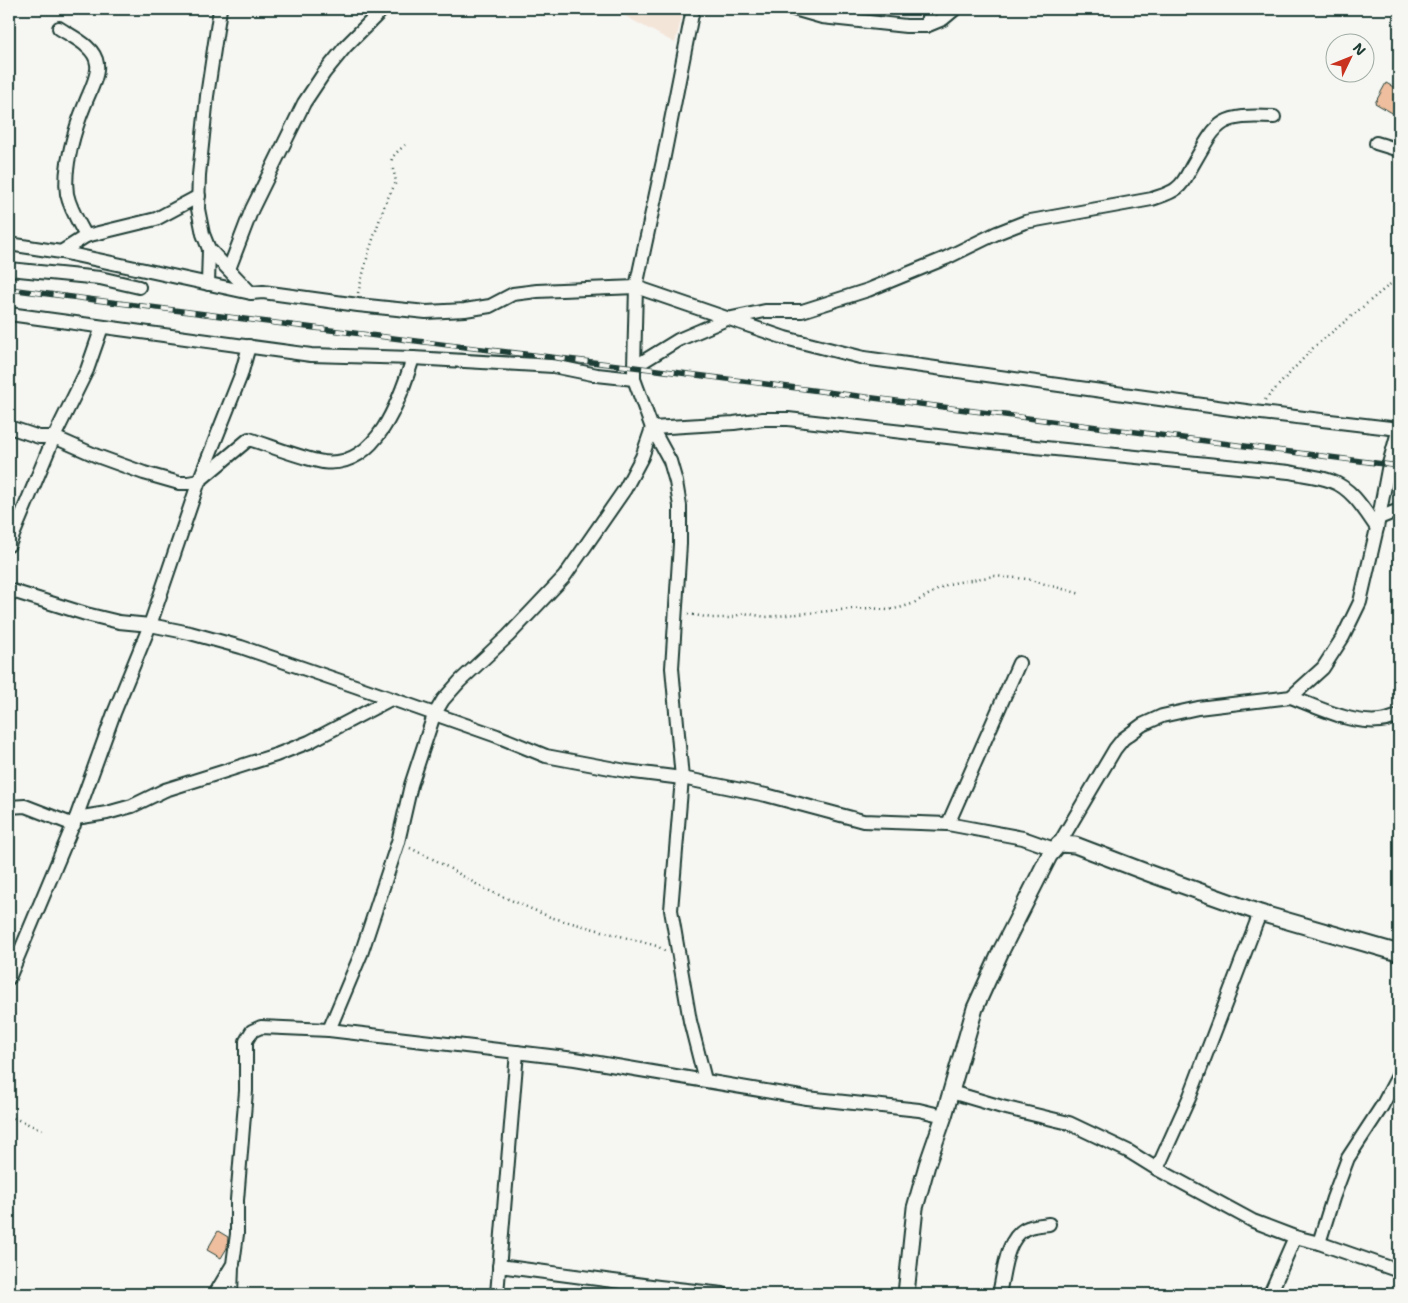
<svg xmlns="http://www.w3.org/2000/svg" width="1408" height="1303" viewBox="0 0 1408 1303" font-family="'Shantell Sans',sans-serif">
	<rect width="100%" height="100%" fill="#f6f6f2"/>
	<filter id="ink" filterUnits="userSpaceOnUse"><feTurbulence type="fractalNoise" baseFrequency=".02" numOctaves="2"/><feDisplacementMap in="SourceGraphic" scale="10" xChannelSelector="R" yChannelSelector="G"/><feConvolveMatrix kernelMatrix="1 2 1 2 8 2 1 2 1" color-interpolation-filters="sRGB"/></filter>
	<g filter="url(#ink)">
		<!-- built -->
		<path fill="#f4e5d9" d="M612 9H684L675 43Z"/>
		<!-- building -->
		<g fill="#eebe9e" stroke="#1f3d34">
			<path d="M1386 83 1399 90V105L1394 114 1375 103Z"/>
			<path d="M218 1231 228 1237 227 1248 221 1258 207 1250Z"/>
		</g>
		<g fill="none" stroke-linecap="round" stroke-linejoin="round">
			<!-- minor casing -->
			<g stroke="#1f3d34" stroke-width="16">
				<g id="minor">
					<path d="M693 9 663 161 636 287 634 367V379L652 428 670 461 676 482 680 506V544L672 668 682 778 671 910 690 1021 705 1080"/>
					<path d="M794 9 822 17 906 26H926L943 19 955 9"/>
					<path d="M926 26 930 9"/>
					<path d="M59 28C72 37 95 46 97 64 99 75 89 93 85 104 75 128 63 168 67 194 70 209 79 223 86 236"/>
					<path d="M1376 143 1399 150"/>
					<path d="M9 244 61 252 251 293 263 292 358 305 426 312 465 310 490 306 513 294 537 291 636 287 785 338 864 358 1253 412 1399 429"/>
					<path d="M209 249 251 293"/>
					<path d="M61 252 86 236 156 219 199 196"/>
					<path d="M9 269 100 278 139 287"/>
					<path d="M229 269 252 209 304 103 324 73 346 46 383 9"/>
					<path d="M208 284 209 249 203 234 198 209 199 175 207 96 220 9"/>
					<path d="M9 314 311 355 413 358 553 366 597 375 634 379"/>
					<path d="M634 367 678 340 727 319 765 311H802L868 290 946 258 997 233 1025 222 1152 199C1160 196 1170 194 1177 188 1184 183 1188 173 1192 166 1218 121 1219 114 1274 117"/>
					<path d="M9 427 39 437H54L97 456 144 473 179 483H188L199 481 249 439C271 446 300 458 323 462 377 469 400 399 413 358"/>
					<path d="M1379 518 1399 510"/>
					<path d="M9 545 54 437 87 370 102 327"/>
					<path d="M9 590 86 614 119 622 150 625 190 633 241 647 355 686 497 736 546 756 626 771 682 778 766 795 863 821 948 824 1023 838 1054 849"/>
					<path d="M1291 697C1322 709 1368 733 1399 715"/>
					<path d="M9 807 25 806 74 825"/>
					<path d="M76 818 107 813 132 806 165 790 276 755 309 742 391 699"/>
					<path d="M948 824 1019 663"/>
					<path d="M1059 844 1115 749 1123 739 1142 725 1162 716 1198 708 1291 697 1323 668 1343 637 1360 602 1377 528 1389 464 1399 428"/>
					<path d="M9 978 76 818 114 713 150 625 199 481 241 375 249 346"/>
					<path d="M329 1030 361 954 398 842 411 785 434 715 443 700 460 681 508 636 564 577 625 489 642 457 652 428 734 423 763 419H788L1035 447 1289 472C1303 475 1318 476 1331 481 1352 488 1365 511 1377 528"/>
					<path d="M951 1092 1002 1107 1069 1123 1128 1151 1157 1169 1253 1221 1295 1237 1319 1243 1399 1271"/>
					<path d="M1157 1169 1190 1096 1260 913"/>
					<path d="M1319 1243 1333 1198 1348 1158 1382 1106 1399 1074"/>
					<path d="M499 1266 659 1287 723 1294"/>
					<path d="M215 1294 233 1264 237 1234V1200L246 1091V1041L252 1031 261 1027 329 1030 575 1059 807 1098 919 1110 944 1116"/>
					<path d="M231 1294 232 1267"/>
					<path d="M497 1294 517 1052"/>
					<path d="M999 1294C1004 1274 1005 1240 1025 1229 1032 1225 1042 1225 1049 1224"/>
					<path d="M1270 1294 1295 1237"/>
				</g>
			</g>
			<!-- tertiary casing -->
			<g stroke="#1f3d34" stroke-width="19">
				<path id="tertiary" d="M906 1294 915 1208 927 1165 944 1116 975 1008 1001 951 1049 856 1059 844 1075 845 1151 874 1260 913 1399 953"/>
			</g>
			<!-- path -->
			<g stroke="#1f3d34" stroke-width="2.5" stroke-dasharray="1 4" stroke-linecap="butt">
				<path d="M358 293 369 251 385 204 396 182C392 159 385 162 405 145"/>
				<path d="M1265 400 1314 347 1399 277"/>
				<path d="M688 614 712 618H730L744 613 766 617 851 609 872 608 887 610 899 608 912 604 948 584 994 576 1027 579 1081 594"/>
				<path d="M410 848 437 861 483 888 550 917 657 946 665 951"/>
				<path d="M9 1116 45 1131"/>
			</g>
			<!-- minor -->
			<use href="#minor" stroke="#f6f6f2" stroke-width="12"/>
			<!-- tertiary -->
			<use href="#tertiary" stroke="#f6f6f2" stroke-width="15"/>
			<!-- rail casing -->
			<g stroke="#1f3d34" stroke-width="5.5">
				<path id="rail" d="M9 289 448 345 634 367 1399 466"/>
			</g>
			<!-- rail -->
			<use href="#rail" stroke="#f6f6f2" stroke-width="4" stroke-dasharray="11" stroke-linecap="butt"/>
		</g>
	</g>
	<!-- margin -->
	<rect width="1408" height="1303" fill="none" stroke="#f6f6f2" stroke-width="30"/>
	<rect x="15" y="15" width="1378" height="1273" fill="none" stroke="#1f3d34" stroke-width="2" filter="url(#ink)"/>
	<!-- north arrow -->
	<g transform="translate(1350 58) rotate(47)"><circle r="24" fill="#f6f6f2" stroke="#a0aca6"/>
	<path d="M0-4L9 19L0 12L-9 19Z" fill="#c8321e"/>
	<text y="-8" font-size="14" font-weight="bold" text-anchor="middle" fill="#1f3d34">N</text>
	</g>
</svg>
